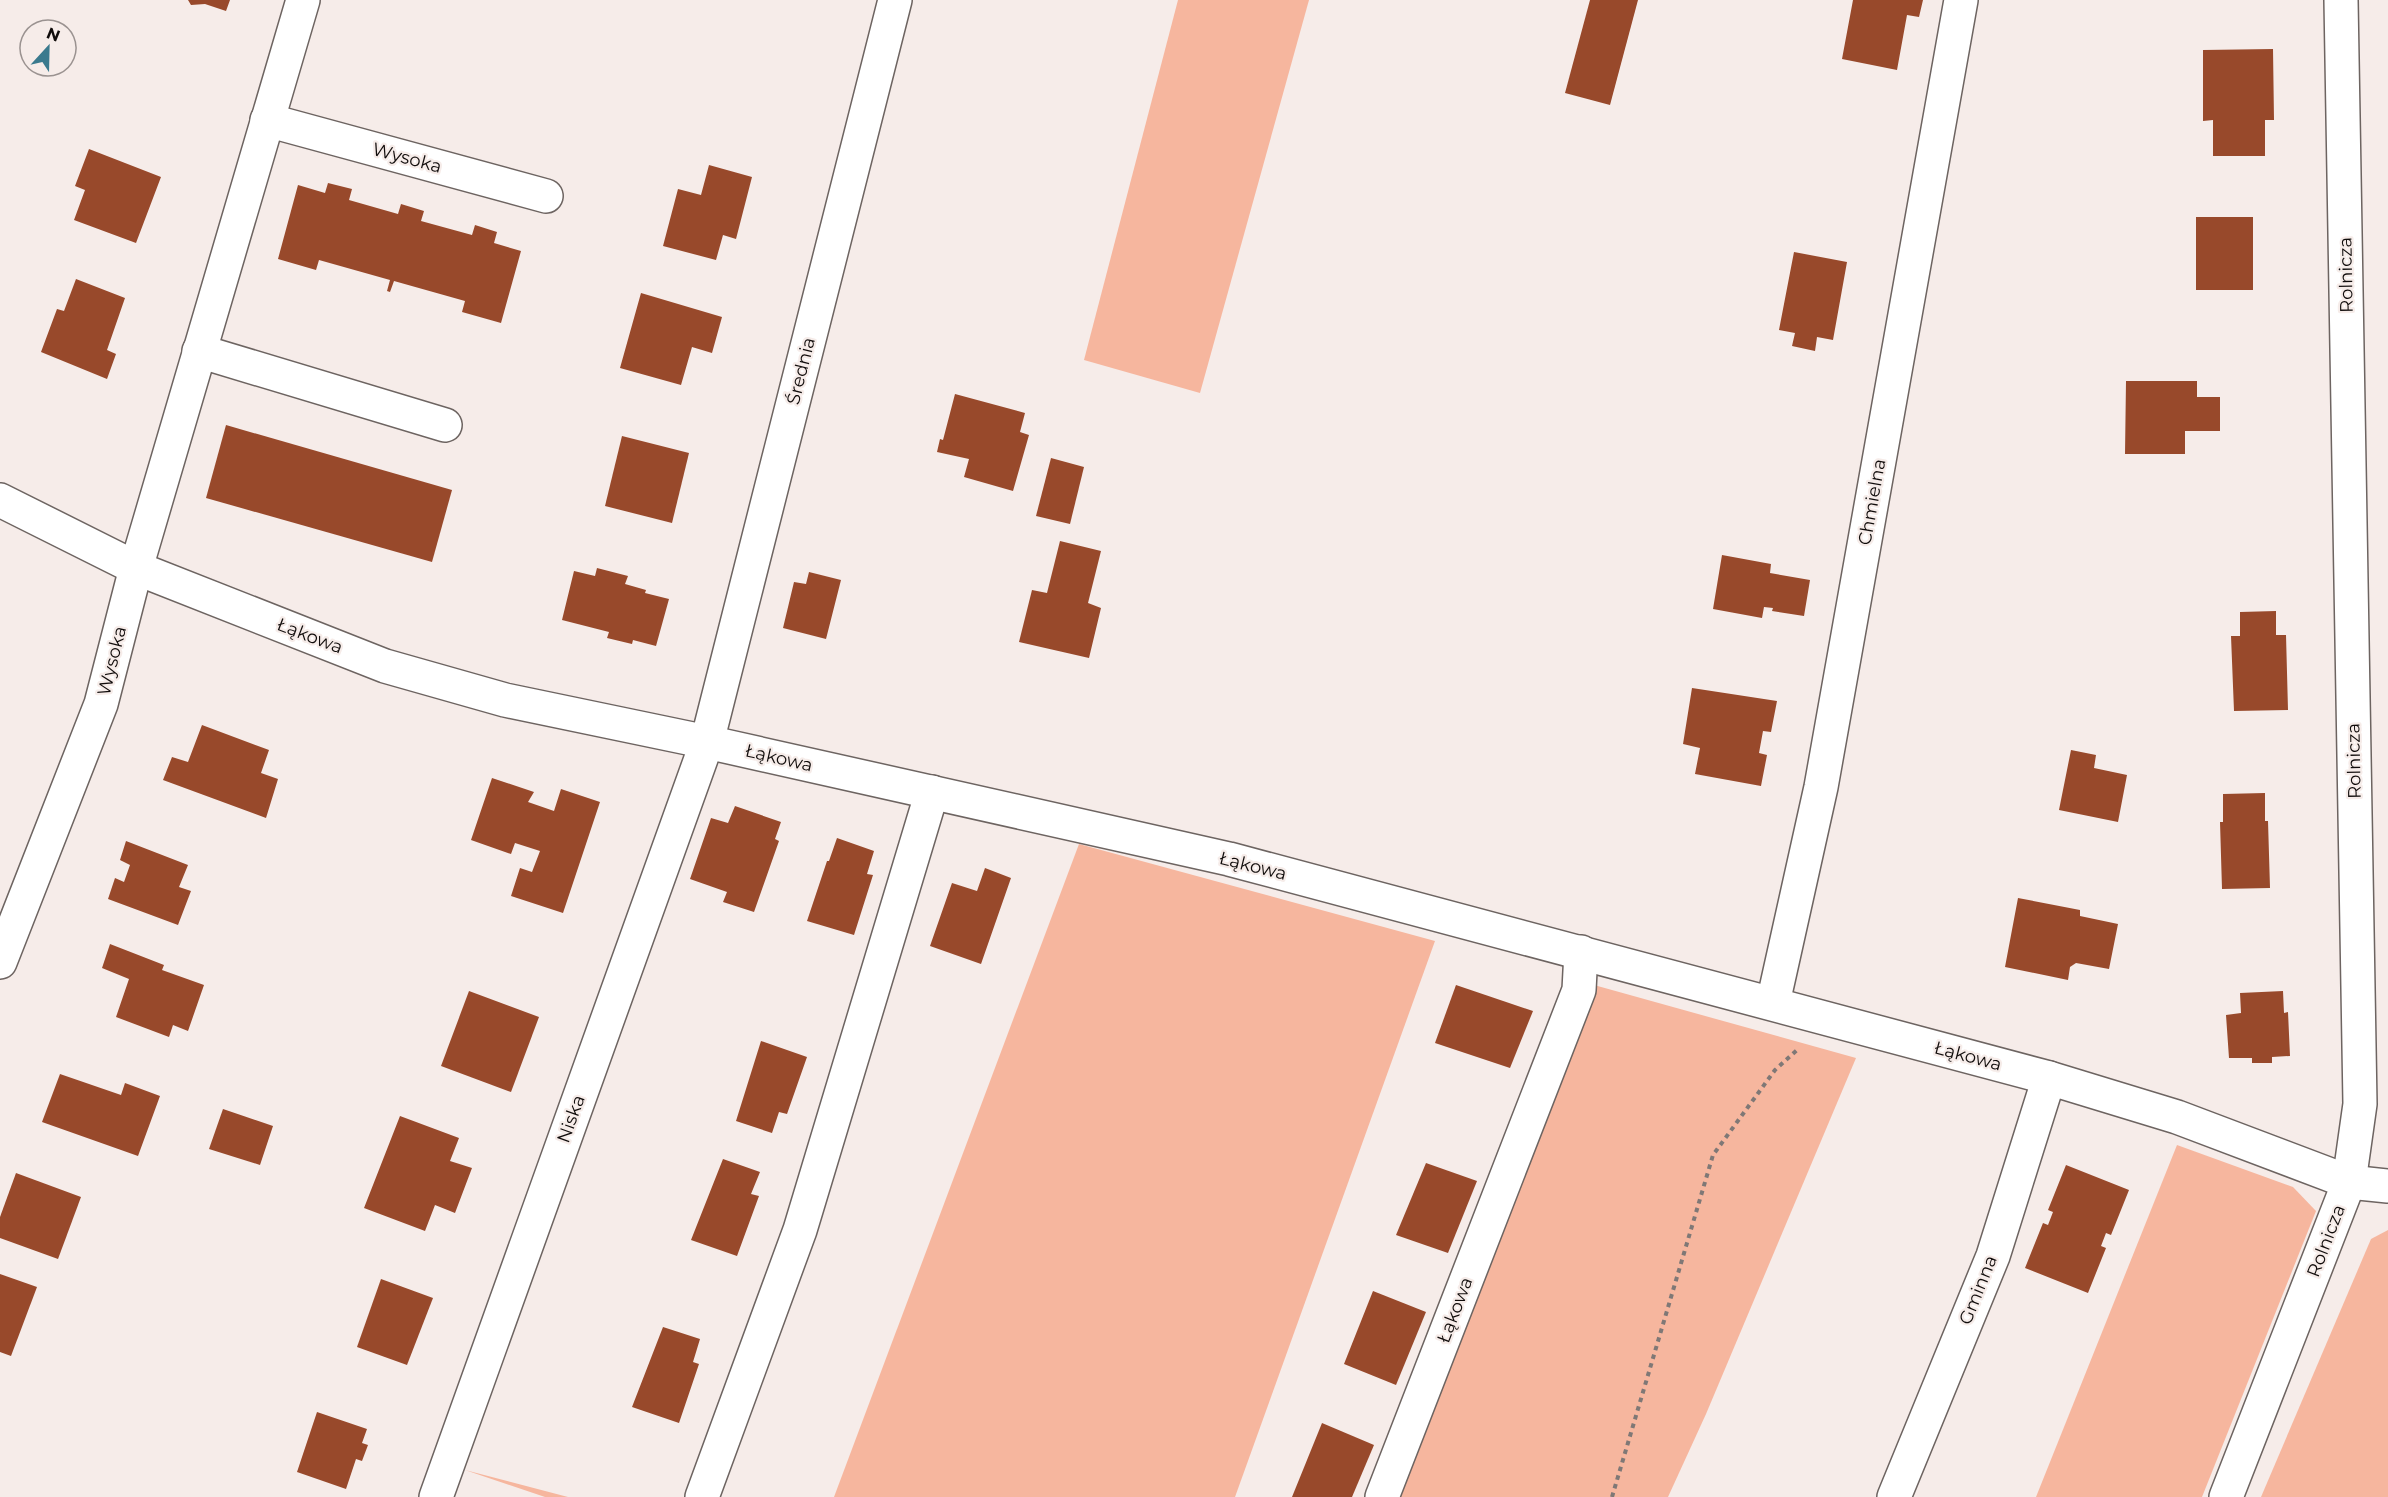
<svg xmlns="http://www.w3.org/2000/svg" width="2388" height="1497" viewBox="0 0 2388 1497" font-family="Montserrat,sans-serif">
	<rect width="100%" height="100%" fill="#f6ece9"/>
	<!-- green -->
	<g fill="#f6b69e">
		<path d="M1178 0H1309L1200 393 1084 360Z"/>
		<path d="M1079 844 1435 941 1235 1497H834Z"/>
		<path d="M1594 985 1856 1058 1706 1414 1668 1497H1396Z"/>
		<path d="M2177 1145 2293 1187 2316 1211 2202 1497H2036Z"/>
		<path d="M2388 1230V1497H2261L2371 1239Z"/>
		<path d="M465 1470 568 1497H545Z"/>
	</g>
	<!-- building -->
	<g fill="#98492b">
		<path d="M188 0H230L226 11 205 4 191 5Z"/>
		<path d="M1590 0H1638L1610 105 1565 93Z"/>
		<path d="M1853 0H1923L1919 17 1907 15 1897 70 1842 59Z"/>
		<path d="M2273 49 2274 120H2265V156H2213V120L2203 121V50Z"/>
		<path d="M89 149 161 177 136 243 74 220 85 190 75 186Z"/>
		<path d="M709 165 752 177 736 239 723 235 716 260 663 246 678 189 701 195Z"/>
		<path d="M328 183 352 189 349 200 398 214 401 204 424 211 421 221 472 235 475 225 497 232 494 243 521 251 501 323 462 312 465 301 394 281 390 292 387 291 390 280 319 260 316 270 278 259 298 185 325 193Z"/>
		<rect x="2196" y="217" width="57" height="73"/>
		<path d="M1794 252 1847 262 1833 340 1817 337 1815 351 1792 346 1795 333 1779 330Z"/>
		<path d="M76 279 125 298 107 350 116 354 107 379 41 352 57 309 64 311Z"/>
		<path d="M641 293 722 317 712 353 692 347 681 385 620 368Z"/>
		<path d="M2126 381H2197V397H2220V431H2185V454H2125Z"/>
		<path d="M955 394 1025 413 1020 432 1029 435 1013 491 964 477 969 459 937 452 940 439 943 440Z"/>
		<path d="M226 425 452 490 432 562 206 498Z"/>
		<path d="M622 436 689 453 672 523 605 506Z"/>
		<path d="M1051 458 1084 467 1070 524 1036 516Z"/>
		<path d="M1060 541 1101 551 1088 603 1101 608 1089 658 1019 642 1032 590 1047 593Z"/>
		<path d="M1722 555 1771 564 1770 573 1810 580 1804 616 1772 611 1773 608 1764 607 1762 618 1713 609Z"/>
		<path d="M597 568 628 576 625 584 646 590 645 593 669 599 656 646 633 640 632 644 607 638 609 632 562 620 574 571 595 576Z"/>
		<path d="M809 572 841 580 826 639 783 628 794 582 806 584Z"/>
		<path d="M2276 611V635H2286L2288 710 2234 711 2231 636H2240V612Z"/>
		<path d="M1692 688 1777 701 1771 732 1763 731 1759 753 1767 755 1761 786 1695 774 1700 748 1683 744Z"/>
		<path d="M202 725 269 750 261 773 278 779 266 818 163 780 172 757 188 762Z"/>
		<path d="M2071 750 2096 755 2094 768 2127 775 2118 822 2059 810Z"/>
		<path d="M492 778 534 792 528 802 554 811 561 789 600 802 563 913 511 896 520 868 532 872 540 851 515 843 511 854 471 840Z"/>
		<path d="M2265 793V821H2268L2270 888 2222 889 2220 822H2223V794Z"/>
		<path d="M735 806 781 822 775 839 779 841 754 912 723 902 727 892 690 879 711 818 728 823Z"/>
		<path d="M837 838 874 851 867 874 873 875 854 935 807 921 827 861H829Z"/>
		<path d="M126 841 188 865 179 887 191 891 178 925 108 899 115 878 124 882 130 865 120 860Z"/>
		<path d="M985 868 1011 878 981 964 930 946 952 883 977 891Z"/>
		<path d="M2018 898 2080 910V916L2118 924 2109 969 2076 963 2070 967 2068 980 2005 967Z"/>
		<path d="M110 944 164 965 162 970 204 985 188 1031 173 1025 169 1037 116 1017 129 979 102 968Z"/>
		<path d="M1456 985 1533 1011 1510 1068 1435 1043Z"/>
		<path d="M469 991 539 1017 511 1092 441 1066Z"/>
		<path d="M2283 991 2284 1013 2288 1012 2290 1056 2272 1057V1063H2252V1058H2229L2226 1015 2241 1013 2240 993Z"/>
		<path d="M761 1041 807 1057 787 1114 779 1112 772 1133 736 1121Z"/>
		<path d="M60 1074 121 1095 125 1083 160 1096 138 1156 42 1122Z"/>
		<path d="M223 1109 273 1126 260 1165 209 1149Z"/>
		<path d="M400 1116 459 1138 450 1161 472 1168 455 1213 435 1205 425 1231 364 1208Z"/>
		<path d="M723 1159 760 1172 751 1194 759 1196 737 1256 691 1240Z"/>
		<path d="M1426 1163 1477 1181 1448 1253 1396 1235Z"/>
		<path d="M2066 1165 2129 1190 2111 1235 2106 1233 2101 1246 2106 1248 2088 1293 2025 1268 2043 1223 2048 1225 2053 1212 2048 1210Z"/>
		<path d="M16 1173 81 1197 58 1259 0 1238V1217Z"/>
		<path d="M0 1274 37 1287 11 1356 0 1352Z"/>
		<path d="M381 1279 433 1298 407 1365 357 1347Z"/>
		<path d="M1373 1291 1426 1312 1396 1385 1344 1364Z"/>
		<path d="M663 1327 700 1339 693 1362 699 1364 679 1423 632 1407Z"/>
		<path d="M317 1412 367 1429 362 1443 368 1445 362 1461 356 1459 346 1489 297 1472Z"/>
		<path d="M1322 1423 1374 1445 1352 1497H1292Z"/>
	</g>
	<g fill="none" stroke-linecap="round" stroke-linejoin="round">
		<!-- minor casing -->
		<g stroke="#6d6461" stroke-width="36">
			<g id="minor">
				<path d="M267 120 546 196"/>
				<path d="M199 351 445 425"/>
				<path d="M0 500 136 568 385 666 505 700 707 742 1229 859 2049 1078 2177 1117 2349 1182 2388 1186"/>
				<path d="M0 962 101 704 136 568 303 0"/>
				<path d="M1773 1003 1821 787 1961 0"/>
				<path d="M436 1497 707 742 895 0"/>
				<path d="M702 1497 800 1230 932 792"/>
				<path d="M1382 1497 1579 990 1581 952"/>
				<path d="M1894 1497 1993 1256 2049 1078"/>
				<path d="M2226 1497 2349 1182 2360 1104 2341 0"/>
			</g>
		</g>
		<!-- path -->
		<path stroke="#7f7876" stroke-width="4" stroke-dasharray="4.5 4.5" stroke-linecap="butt" d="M1612 1497 1713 1155 1775 1070 1797 1050"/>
		<!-- minor -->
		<use href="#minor" stroke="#fff" stroke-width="33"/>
	</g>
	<g text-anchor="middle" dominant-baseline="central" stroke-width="4.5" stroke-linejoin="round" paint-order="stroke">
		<!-- street labels -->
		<g font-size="18" fill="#100c0b" stroke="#f6ece9">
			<text transform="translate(407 158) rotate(15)">Wysoka</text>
			<text transform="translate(2346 275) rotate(-91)">Rolnicza</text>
			<text transform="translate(801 371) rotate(-76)">Średnia</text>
			<text transform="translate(1872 502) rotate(-80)">Chmielna</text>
			<text transform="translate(310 636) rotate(21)">Łąkowa</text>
			<text transform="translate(112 661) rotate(-76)">Wysoka</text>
			<text transform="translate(779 758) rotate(13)">Łąkowa</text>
			<text transform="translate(2354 761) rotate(-91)">Rolnicza</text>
			<text transform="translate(1253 866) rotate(14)">Łąkowa</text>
			<text transform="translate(1968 1056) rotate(15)">Łąkowa</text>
			<text transform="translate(571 1119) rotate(-70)">Niska</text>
			<text transform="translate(2326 1241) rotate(-69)">Rolnicza</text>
			<text transform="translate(1978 1290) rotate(-68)">Gminna</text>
			<text transform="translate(1455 1310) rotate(-69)">Łąkowa</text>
		</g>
	</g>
	<!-- north arrow -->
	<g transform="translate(48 48) rotate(22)"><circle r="28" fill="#f6ece9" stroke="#9a9290" stroke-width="1.5"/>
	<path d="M0-4.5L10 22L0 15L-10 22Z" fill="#3a7a8e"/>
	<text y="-9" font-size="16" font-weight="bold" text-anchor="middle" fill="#100c0b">N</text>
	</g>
</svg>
